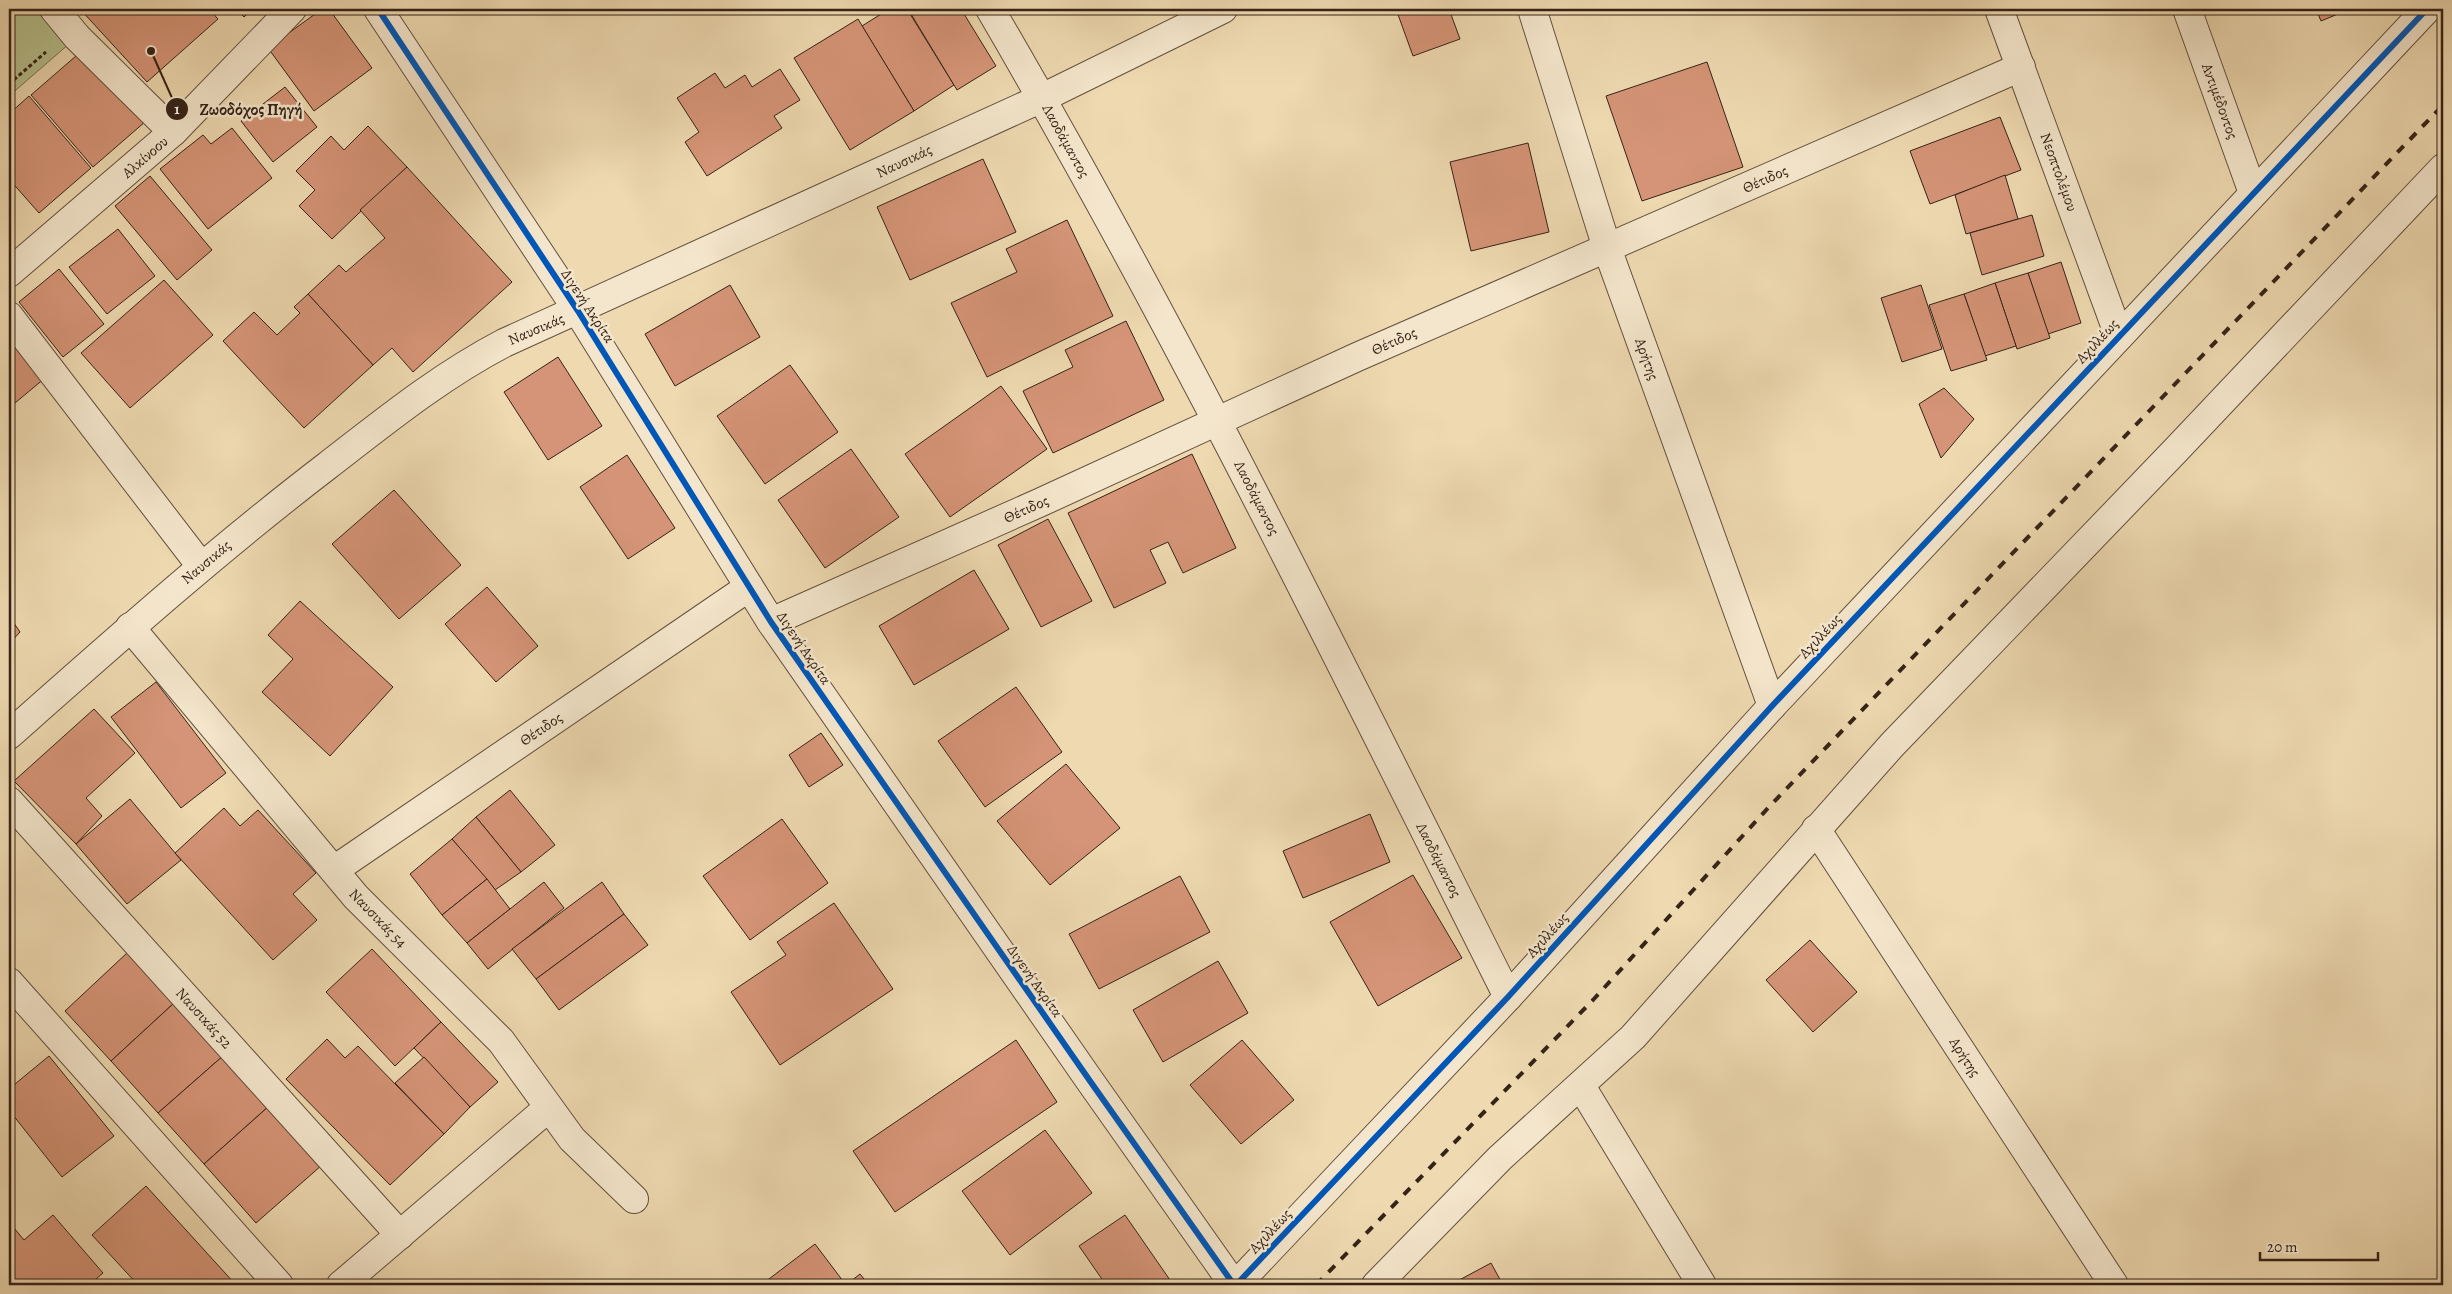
<svg xmlns="http://www.w3.org/2000/svg" width="2452" height="1294" viewBox="0 0 2452 1294" font-family="Alegreya,serif">
	<rect width="100%" height="100%" fill="#eed9b0"/>
	<filter id="stains"><feTurbulence type="fractalNoise" baseFrequency=".004" numOctaves="4"/><feColorMatrix values="0 0 0 0 .2 0 0 0 0 .09 0 0 0 0 .02 0 0 0 .5 -.17"/></filter>
	<radialGradient id="worn" r=".72"><stop offset=".6" stop-color="#630" stop-opacity="0"/><stop offset="1" stop-color="#630" stop-opacity=".3"/></radialGradient>
	<!-- green -->
	<path fill="#b6c08d" stroke="#767252" d="M9 9H54L77 37 9 96Z"/>
	<!-- building -->
	<g fill="#d59477" stroke="#352318">
		<path d="M80 9H209L218 19 147 82Z"/>
		<path d="M236 9H253L244 17Z"/>
		<path d="M322 9H329L372 68 314 111 268 48Z"/>
		<path d="M889 9H907L954 85 914 111 862 26Z"/>
		<path d="M908 9H961L996 66 957 90Z"/>
		<path d="M1396 9H1449L1460 39 1413 56Z"/>
		<path d="M2316 9H2350L2321 21Z"/>
		<path d="M858 19 914 111 850 150 794 58Z"/>
		<path d="M84 49 146 121 93 167 31 95Z"/>
		<path d="M1707 62 1743 167 1642 201 1606 96Z"/>
		<path d="M780 69 800 100 774 116 782 128 707 176 685 142 699 132 677 98 715 73 725 88 745 75 752 87Z"/>
		<path d="M285 87 317 127 273 162 241 121Z"/>
		<path d="M29 96 91 168 39 213 9 179V114Z"/>
		<path d="M2000 117 2021 170 1930 204 1910 151Z"/>
		<path d="M368 126 407 167 332 239 299 206 315 190 296 171 331 136 344 150Z"/>
		<path d="M232 128 272 178 208 229 160 169 203 135 211 144Z"/>
		<path d="M1528 143 1549 232 1471 251 1450 162Z"/>
		<path d="M983 159 1016 232 910 280 877 207Z"/>
		<path d="M407 167 512 282 413 372 392 348 373 365 308 294 339 265 346 272 385 238 360 210Z"/>
		<path d="M2005 175 2018 219 1966 234 1955 195Z"/>
		<path d="M150 176 212 250 177 280 115 206Z"/>
		<path d="M2032 215 2044 256 1982 275 1970 233Z"/>
		<path d="M1067 220 1113 316 987 377 951 303 1017 272 1006 249Z"/>
		<path d="M118 229 155 276 107 314 69 267Z"/>
		<path d="M2061 262 2081 323 2048 334 2028 273Z"/>
		<path d="M59 269 104 324 63 357 19 302Z"/>
		<path d="M2028 273 2050 338 2017 349 1995 283Z"/>
		<path d="M164 280 213 335 130 408 81 353Z"/>
		<path d="M1995 283 2016 346 1985 356 1964 294Z"/>
		<path d="M730 285 760 337 675 386 645 334Z"/>
		<path d="M1921 285 1942 349 1902 362 1881 298Z"/>
		<path d="M308 294 373 365 304 428 223 341 254 312 277 335 300 313 294 307Z"/>
		<path d="M1964 294 1987 360 1951 371 1929 305Z"/>
		<path d="M1126 321 1164 400 1053 453 1023 391 1073 367 1065 350Z"/>
		<path d="M9 335 45 378 9 408Z"/>
		<path d="M558 357 602 426 548 460 504 392Z"/>
		<path d="M790 365 838 432 765 484 717 416Z"/>
		<path d="M1001 386 1047 449 950 517 905 454Z"/>
		<path d="M1944 388 1974 419 1941 458 1919 404Z"/>
		<path d="M851 449 899 517 825 568 778 500Z"/>
		<path d="M1192 454 1236 548 1183 573 1168 542 1150 550 1166 583 1114 608 1068 513Z"/>
		<path d="M627 455 675 528 628 559 580 487Z"/>
		<path d="M394 490 461 565 399 619 332 544Z"/>
		<path d="M1048 519 1092 601 1041 627 998 545Z"/>
		<path d="M974 570 1009 629 914 685 879 626Z"/>
		<path d="M487 587 538 646 496 682 445 624Z"/>
		<path d="M300 601 393 687 330 756 262 692 293 659 268 635Z"/>
		<path d="M9 616 20 632 9 644Z"/>
		<path d="M156 682 226 773 181 808 111 717Z"/>
		<path d="M1016 687 1062 752 985 807 938 741Z"/>
		<path d="M94 709 135 753 86 798 102 816 76 844 14 781Z"/>
		<path d="M821 733 843 765 809 787 789 755Z"/>
		<path d="M1066 764 1120 828 1050 885 997 821Z"/>
		<path d="M510 790 555 845 521 872 476 817Z"/>
		<path d="M130 799 181 860 127 904 76 844Z"/>
		<path d="M224 808 240 826 258 810 316 873 293 894 317 920 273 960 175 853Z"/>
		<path d="M1370 814 1390 862 1303 898 1283 851Z"/>
		<path d="M476 817 521 872 495 890 452 839Z"/>
		<path d="M782 819 828 883 750 940 703 876Z"/>
		<path d="M452 839 487 879 442 915 410 874Z"/>
		<path d="M1413 875 1462 958 1378 1006 1330 922Z"/>
		<path d="M1180 876 1210 932 1099 989 1069 934Z"/>
		<path d="M487 879 510 909 467 943 442 915Z"/>
		<path d="M544 882 564 908 488 969 467 943Z"/>
		<path d="M602 882 624 914 536 979 512 949Z"/>
		<path d="M834 903 893 989 780 1065 731 992 786 955 777 942Z"/>
		<path d="M624 914 648 945 559 1010 536 979Z"/>
		<path d="M1810 940 1857 992 1813 1032 1766 980Z"/>
		<path d="M372 949 441 1022 395 1066 326 992Z"/>
		<path d="M128 952 174 1003 111 1061 65 1011Z"/>
		<path d="M1218 961 1248 1013 1163 1062 1133 1010Z"/>
		<path d="M174 1003 224 1055 158 1113 111 1061Z"/>
		<path d="M441 1022 498 1082 470 1107 414 1048Z"/>
		<path d="M327 1039 345 1058 358 1046 444 1134 390 1185 286 1079Z"/>
		<path d="M1016 1040 1057 1102 895 1212 853 1151Z"/>
		<path d="M1242 1040 1294 1100 1241 1144 1190 1085Z"/>
		<path d="M224 1055 269 1106 204 1164 158 1113Z"/>
		<path d="M49 1056 114 1136 62 1177 9 1110V1089Z"/>
		<path d="M424 1057 470 1107 444 1134 395 1083Z"/>
		<path d="M269 1106 322 1165 256 1223 204 1164Z"/>
		<path d="M1045 1130 1092 1193 1010 1255 962 1191Z"/>
		<path d="M146 1186 236 1285H138L92 1235Z"/>
		<path d="M53 1215 103 1273 89 1285H9V1222L24 1240Z"/>
		<path d="M1125 1215 1170 1280 1162 1285H1106L1079 1246Z"/>
		<path d="M815 1244 846 1285H761Z"/>
		<path d="M1491 1263 1503 1285H1450Z"/>
		<path d="M860 1274 869 1285H846Z"/>
	</g>
	<g fill="none" stroke-linecap="round" stroke-linejoin="round">
		<!-- minor casing -->
		<g stroke="#63503e" stroke-width="30">
			<g id="minor">
				<path d="M54 9 77 37 173 132"/>
				<path d="M378 9 578 311 771 622 1090 1081 1234 1285"/>
				<path d="M990 9C1178 330 1341 664 1508 997"/>
				<path d="M1532 9 1607 248 1772 706"/>
				<path d="M1999 9 2119 336"/>
				<path d="M2187 9 2253 193"/>
				<path d="M9 273 173 132 292 9"/>
				<path d="M9 316 201 566"/>
				<path d="M771 622 1039 503 1357 357 2021 67"/>
				<path d="M130 627 356 897 501 1041 572 1139 634 1199"/>
				<path d="M9 735C113 643 216 551 327 466 384 422 439 377 504 343L1042 98 1223 9"/>
				<path d="M9 801 400 1235"/>
				<path d="M1816 829 2114 1285"/>
				<path d="M334 870 749 587"/>
				<path d="M9 982 279 1285"/>
				<path d="M1581 1086 1702 1285"/>
				<path d="M341 1285 548 1108"/>
				<path d="M1236 1285 1508 997 1772 706 2427 9"/>
				<path d="M1376 1285 1500 1158 1633 1037 1892 745 2175 451 2443 168"/>
			</g>
		</g>
		<!-- path -->
		<path stroke="#352318" stroke-width="3" stroke-dasharray="4 2.5" stroke-linecap="butt" d="M9 84 46 52"/>
		<!-- minor -->
		<use href="#minor" stroke="#f4e6cc" stroke-width="28"/>
		<!-- rail -->
		<path stroke="#352318" stroke-width="4" stroke-dasharray="9 9" stroke-linecap="butt" d="M1316 1285 1593 1000 1768 808 2443 105"/>
		<!-- cycleway casing -->
		<g stroke="#f4e6cc" stroke-width="9">
			<g id="cycleway">
				<path d="M378 9 578 311 771 622 1090 1081 1234 1285"/>
				<path d="M1236 1285 1508 997 1772 706 2427 9"/>
			</g>
		</g>
		<!-- cycleway -->
		<use href="#cycleway" stroke="#0057b8" stroke-width="6"/>
	</g>
	<g text-anchor="middle" dominant-baseline="central" stroke-width="5" stroke-linejoin="round" paint-order="stroke">
		<!-- street labels -->
		<g font-size="15" fill="#352318" stroke="#f4e6cc">
			<text transform="translate(2220 101) rotate(70)">Αντιμέδοντος</text>
			<text transform="translate(1066 141) rotate(61)">Λαοδάμαντος</text>
			<text transform="translate(145 157) rotate(-41)">Αλκίνοου</text>
			<text transform="translate(904 161) rotate(-25)">Ναυσικάς</text>
			<text transform="translate(2059 172) rotate(70)">Νεοπτολέμου</text>
			<text transform="translate(1765 179) rotate(-24)">Θέτιδος</text>
			<text transform="translate(588 306) rotate(57)">Διγενή Ακρίτα</text>
			<text transform="translate(536 329) rotate(-23)">Ναυσικάς</text>
			<text transform="translate(1394 341) rotate(-24)">Θέτιδος</text>
			<text transform="translate(2097 341) rotate(-47)">Αχιλλέως</text>
			<text transform="translate(1647 359) rotate(70)">Αρήτης</text>
			<text transform="translate(1257 498) rotate(63)">Λαοδάμαντος</text>
			<text transform="translate(1026 509) rotate(-24)">Θέτιδος</text>
			<text transform="translate(206 562) rotate(-40)">Ναυσικάς</text>
			<text transform="translate(1820 636) rotate(-47)">Αχιλλέως</text>
			<text transform="translate(804 648) rotate(56)">Διγενή Ακρίτα</text>
			<text transform="translate(541 729) rotate(-34)">Θέτιδος</text>
			<text transform="translate(1439 860) rotate(63)">Λαοδάμαντος</text>
			<text transform="translate(378 918) rotate(46)">Ναυσικάς 54</text>
			<text transform="translate(1547 935) rotate(-48)">Αχιλλέως</text>
			<text transform="translate(1035 981) rotate(55)">Διγενή Ακρίτα</text>
			<text transform="translate(204 1018) rotate(48)">Ναυσικάς 52</text>
			<text transform="translate(1965 1057) rotate(57)">Αρήτης</text>
			<text transform="translate(1270 1231) rotate(-47)">Αχιλλέως</text>
		</g>
	</g>
	<!-- callouts -->
	<path fill="none" stroke="#352318" stroke-width="2" d="M151 51L177 109"/>
	<g fill="#352318" stroke="#f4e6cc" stroke-width="2">
		<circle cx="151" cy="51" r="5"/>
		<circle cx="177" cy="109" r="12"/>
	</g>
	<g font-size="15" text-anchor="middle" font-weight="bold" fill="#fff">
		<text x="177" y="114">1</text>
	</g>
	<g font-size="16" text-anchor="middle" font-weight="bold" fill="#352318" stroke="#f4e6cc" stroke-width="5" stroke-linejoin="round" paint-order="stroke">
		<text x="251" y="115">Ζωοδόχος Πηγή</text>
	</g>
	<!-- margin -->
	<rect width="2452" height="1294" fill="none" stroke="#eed9b0" stroke-width="30"/>
	<rect x="10" y="10" width="2432" height="1274" fill="none" stroke="#352318" stroke-width="2.5"/>
	<rect x="15" y="15" width="2422" height="1264" fill="none" stroke="#352318"/>
	<!-- scale -->
	<path d="M2260 1252v8h118v-8" fill="none" stroke="#352318" stroke-width="2.5"/>
	<text x="2267" y="1252" font-size="15" fill="#352318" stroke="#f4e6cc" stroke-width="4" paint-order="stroke">20 m</text>
	<rect width="100%" height="100%" filter="url(#stains)"/>
	<rect width="100%" height="100%" fill="url(#worn)"/>
</svg>
